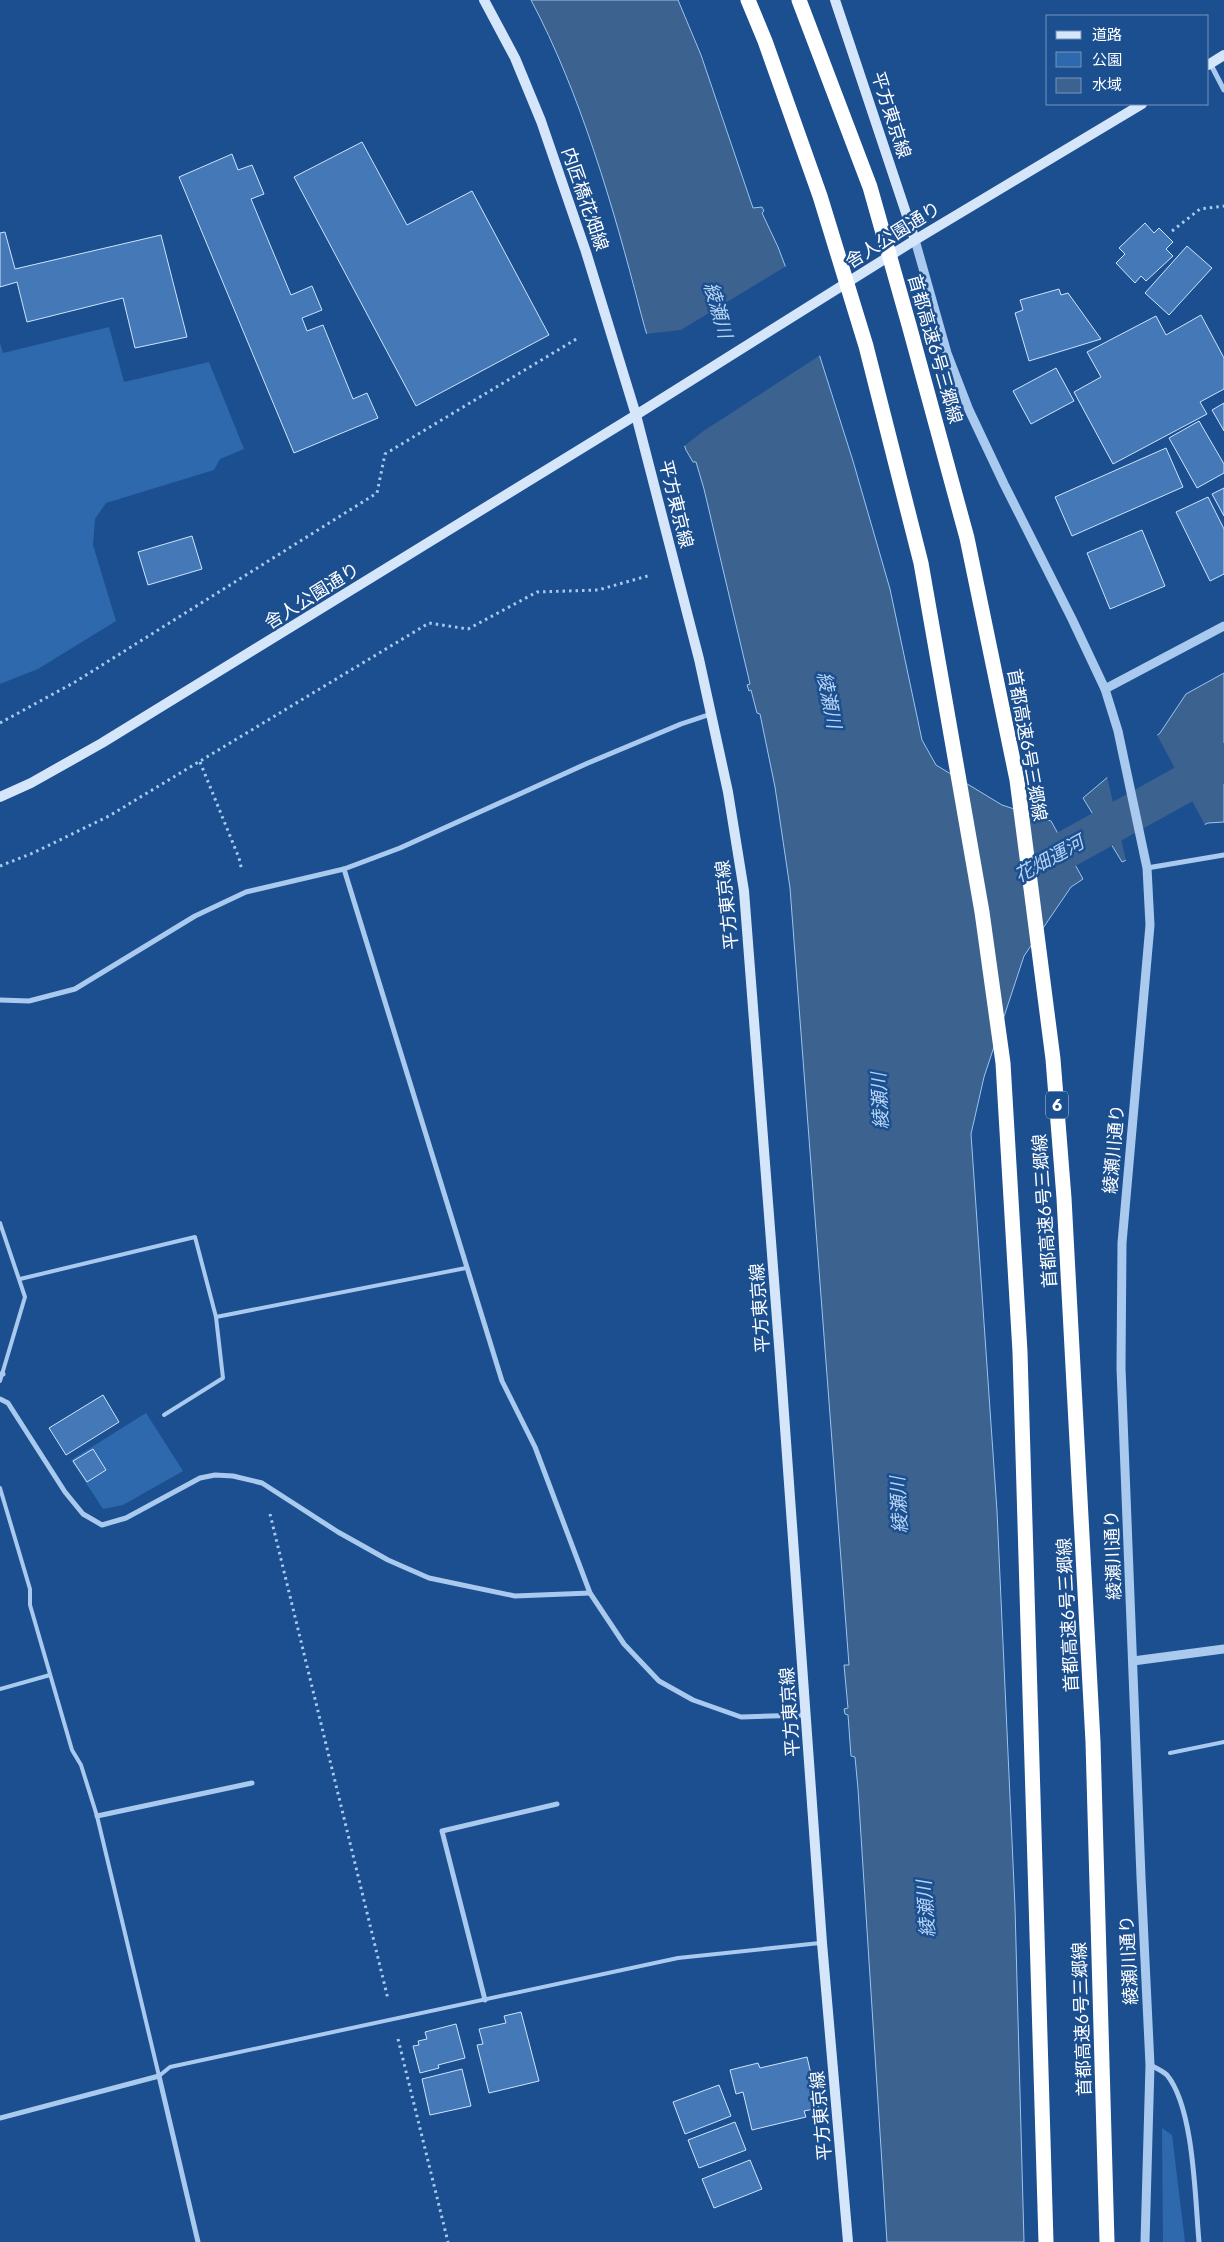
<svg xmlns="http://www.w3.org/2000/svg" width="1224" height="2242" viewBox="0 0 1224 2242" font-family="Jost,'Noto Sans JP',sans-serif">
	<rect width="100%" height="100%" fill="#1b4f8f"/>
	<!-- green -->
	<g fill="#2e69ad">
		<path d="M109 327 124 382 209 362 244 449 220 459 214 470 106 503 95 519 93 545 116 621 38 669 0 684V343L3 353Z"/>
		<path d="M146 1413 183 1471 123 1505 103 1509 71 1460Z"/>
		<path d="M1162 2128 1172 2135 1185 2242H1163Z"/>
	</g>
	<!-- water -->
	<g fill="#3c6290" stroke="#9cc4f0">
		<path d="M531 0H678L701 55 753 208 762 207 764 211 762 213 778 247 820 357 853 461 890 589 922 740 936 765 1002 805 1051 821 1083 879 1071 887 1024 956 984 1077 971 1134 997 1511 1015 1907 1024 2242H887L858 1789 855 1757 851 1756 848 1715 845 1714 844 1709 848 1708 844 1665H849L790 888 775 787 760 714 757 713 751 690 749 691 747 685 750 684 704 489 696 462H693L686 450C671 404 652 357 640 310 614 209 580 92 531 0Z"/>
		<path d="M1224 673V822L1208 823 1122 862 1083 798 1160 733 1186 694Z"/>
	</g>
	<!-- pier -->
	<g fill="#1b4f8f">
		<path d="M788 265 822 354 702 432 683 447 645 334 681 330Z"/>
		<path d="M1156 733 1206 827 1126 861 1107 776Z"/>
	</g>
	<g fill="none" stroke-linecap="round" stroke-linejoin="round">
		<!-- canal -->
		<path stroke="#3c6290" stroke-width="38" d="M1022 874 1224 762"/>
	</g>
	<!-- building -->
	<g fill="#4478b7" stroke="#cfe3fa">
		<path d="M362 142 407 225 472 191 549 335 416 406 294 177Z"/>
		<path d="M232 154 238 170 252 165 264 194 251 199 291 295 312 286 322 310 302 318 307 331 323 325 353 399 367 393 378 418 294 453 179 177Z"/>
		<path d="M1145 223 1154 233 1159 228 1173 242 1166 249 1173 256 1146 281 1141 276 1135 283 1116 263 1125 254 1119 248Z"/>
		<path d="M5 232 15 269 161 235 187 337 135 348 123 298 27 322 17 282 0 287V233Z"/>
		<path d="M1187 246 1212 268 1169 315 1145 293Z"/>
		<path d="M1059 289 1061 295 1068 293 1101 339 1029 361 1015 313 1023 310 1020 300Z"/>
		<path d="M1201 315 1224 358V389L1200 402 1207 414 1113 464 1074 392 1101 377 1087 352 1156 316 1166 335Z"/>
		<path d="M1056 368 1074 401 1031 424 1013 391Z"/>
		<path d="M1224 403V431L1212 410Z"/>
		<path d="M1199 421 1224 464V473L1197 488 1169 438Z"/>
		<path d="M1166 448 1183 487 1072 536 1055 497Z"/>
		<path d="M1224 488V516L1212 494Z"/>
		<path d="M1208 497 1224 529V574L1210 581 1176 512Z"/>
		<path d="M1142 530 1165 586 1110 609 1087 553Z"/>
		<path d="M192 536 202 569 148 585 138 552Z"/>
		<path d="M103 1395 119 1422 66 1455 49 1428Z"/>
		<path d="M93 1449 106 1470 87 1482 73 1461Z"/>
		<path d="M521 2012 539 2081 489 2093 477 2045 483 2044 479 2029 506 2023 504 2016Z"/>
		<path d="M456 2024 465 2058 438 2065 439 2068 420 2073 413 2046 419 2045 418 2041 427 2039 425 2032Z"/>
		<path d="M807 2057 819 2108 804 2111 806 2117 752 2130 743 2092 736 2094 730 2070 758 2063 760 2068Z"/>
		<path d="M462 2069 471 2106 430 2115 422 2079Z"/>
		<path d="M719 2085 731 2116 685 2134 673 2102Z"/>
		<path d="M735 2122 746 2150 699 2168 688 2140Z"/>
		<path d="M750 2160 762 2189 714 2208 702 2179Z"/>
	</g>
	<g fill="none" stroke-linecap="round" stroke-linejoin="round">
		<!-- path -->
		<g stroke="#a9c9ee" stroke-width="3" stroke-dasharray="2.5 4" stroke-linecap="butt">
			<path d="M1172 231 1200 209 1224 206"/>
			<path d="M0 723 75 682 377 493 385 454 578 338"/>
			<path d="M200 762 239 858 242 871"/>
			<path d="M0 866 33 853 109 816 429 623 468 629 537 592 598 590 651 575"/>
			<path d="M270 1514 388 1999"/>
			<path d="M398 2039 448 2242"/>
		</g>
		<!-- service -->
		<g stroke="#a9c9ee" stroke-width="4">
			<path d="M0 1223 25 1297 0 1381"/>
			<path d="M20 1279 195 1237 216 1317 466 1268"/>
			<path d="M164 1415 223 1378 216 1317"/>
			<path d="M0 1488 30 1589V1605L72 1750 81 1765 97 1816 159 2076 170 2067 678 1958 820 1943"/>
			<path d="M0 1689 50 1675"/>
			<path d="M1170 1753 1224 1742"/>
		</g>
		<!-- minor -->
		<g stroke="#a9c9ee" stroke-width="5">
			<path d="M1210 63 1224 90"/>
			<path d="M1147 868 1224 855"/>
			<path d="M344 869 502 1381 535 1447 590 1593 624 1644 659 1681 693 1700 741 1717 806 1715"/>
			<path d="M0 1000 29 1001 75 989 195 916 246 892 344 869 400 848 588 763 681 724 711 714"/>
			<path d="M0 1374H3"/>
			<path d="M0 1399 8 1403 65 1492 83 1514 102 1525 126 1518 200 1478 215 1475 233 1476 262 1483 338 1532 388 1560 429 1578 515 1596 590 1593"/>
			<path d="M97 1816 252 1783"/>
			<path d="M485 2000 442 1831 557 1804"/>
			<path d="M1150 2065C1156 2068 1163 2071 1167 2075 1194 2108 1195 2198 1199 2242"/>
			<path d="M0 2118 159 2076 198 2242"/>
		</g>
		<!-- tertiary -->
		<g stroke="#a9c9ee" stroke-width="9">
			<path d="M915 240 947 353 969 410 1004 484 1072 619 1105 689 1118 731 1147 868 1150 925 1122 1243 1121 1368 1141 1877 1150 2065 1145 2242"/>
			<path d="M1105 689 1224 626"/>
			<path d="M1133 1661 1224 1649"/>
		</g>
		<!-- secondary -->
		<g stroke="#d6e6fa" stroke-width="10">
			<path d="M484 0 515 58 541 121 586 252 636 415 699 659 728 792 744 891 780 1358 822 1943 848 2242"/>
			<path d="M835 0 915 240"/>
			<path d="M1208 65 1224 55"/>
			<path d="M0 797 31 783 102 743 636 415 915 240 1142 104"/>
		</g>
		<!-- motorway-bridge -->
		<g stroke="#fff" stroke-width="15">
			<path d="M748 0 765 41 820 196 866 346 921 563 982 912 1003 1063 1020 1352 1046 2242"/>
			<path d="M799 0 870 187 909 325 967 538 1017 780 1053 1059 1064 1198 1093 1742 1107 2242"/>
		</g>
	</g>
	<g text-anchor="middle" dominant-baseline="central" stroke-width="5" stroke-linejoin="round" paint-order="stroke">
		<!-- shield labels -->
		<rect fill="#1b4f8f" stroke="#bbcadd" stroke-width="1" x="1046" y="1091.5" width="22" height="27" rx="4"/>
		<g font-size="16" font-weight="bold" fill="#fff">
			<text x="1057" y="1105">6</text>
		</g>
		<!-- street labels -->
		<g font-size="18" fill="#fff" stroke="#1b4f8f">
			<text transform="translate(891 115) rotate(72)">平方東京線</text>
			<text transform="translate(585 199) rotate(71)">内匠橋花畑線</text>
			<text transform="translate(893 235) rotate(-32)">舎人公園通り</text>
			<text transform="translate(935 349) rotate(74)">首都高速6号三郷線</text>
			<text transform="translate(676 504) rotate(76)">平方東京線</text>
			<text transform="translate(312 596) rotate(-32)">舎人公園通り</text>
			<text transform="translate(1027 745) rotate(80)">首都高速6号三郷線</text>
			<text transform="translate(727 905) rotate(-96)">平方東京線</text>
			<text transform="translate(1114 1149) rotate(-85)">綾瀬川通り</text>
			<text transform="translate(1045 1211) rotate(-94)">首都高速6号三郷線</text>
			<text transform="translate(760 1308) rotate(-94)">平方東京線</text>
			<text transform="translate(1113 1555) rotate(-92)">綾瀬川通り</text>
			<text transform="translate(1068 1615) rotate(-93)">首都高速6号三郷線</text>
			<text transform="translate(790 1712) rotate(-94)">平方東京線</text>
			<text transform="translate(1129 1960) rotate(-93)">綾瀬川通り</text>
			<text transform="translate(1082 2019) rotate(-92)">首都高速6号三郷線</text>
			<text transform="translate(821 2116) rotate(-95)">平方東京線</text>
		</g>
		<!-- water labels -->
		<g font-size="19" font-style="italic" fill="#b5d3f5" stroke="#1b4f8f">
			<text transform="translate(718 310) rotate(74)">綾瀬川</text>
			<text transform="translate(829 700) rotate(79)">綾瀬川</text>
			<text transform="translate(1049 859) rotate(-29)">花畑運河</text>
			<text transform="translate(880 1101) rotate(-93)">綾瀬川</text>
			<text transform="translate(899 1505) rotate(-93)">綾瀬川</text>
			<text transform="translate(926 1909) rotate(-94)">綾瀬川</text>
		</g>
	</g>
	<!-- legend -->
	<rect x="1046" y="15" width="162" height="90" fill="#1b4f8f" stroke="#7695bc"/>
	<rect x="1056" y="31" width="25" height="8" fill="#d6e6fa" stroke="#7695bc"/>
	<text x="1092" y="40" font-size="15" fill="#ffffff">道路</text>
	<rect x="1056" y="52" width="25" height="15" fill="#2e69ad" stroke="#7695bc"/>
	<text x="1092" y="65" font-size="15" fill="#ffffff">公園</text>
	<rect x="1056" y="78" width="25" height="15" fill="#3c6290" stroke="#7695bc"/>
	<text x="1092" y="90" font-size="15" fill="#ffffff">水域</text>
</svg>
